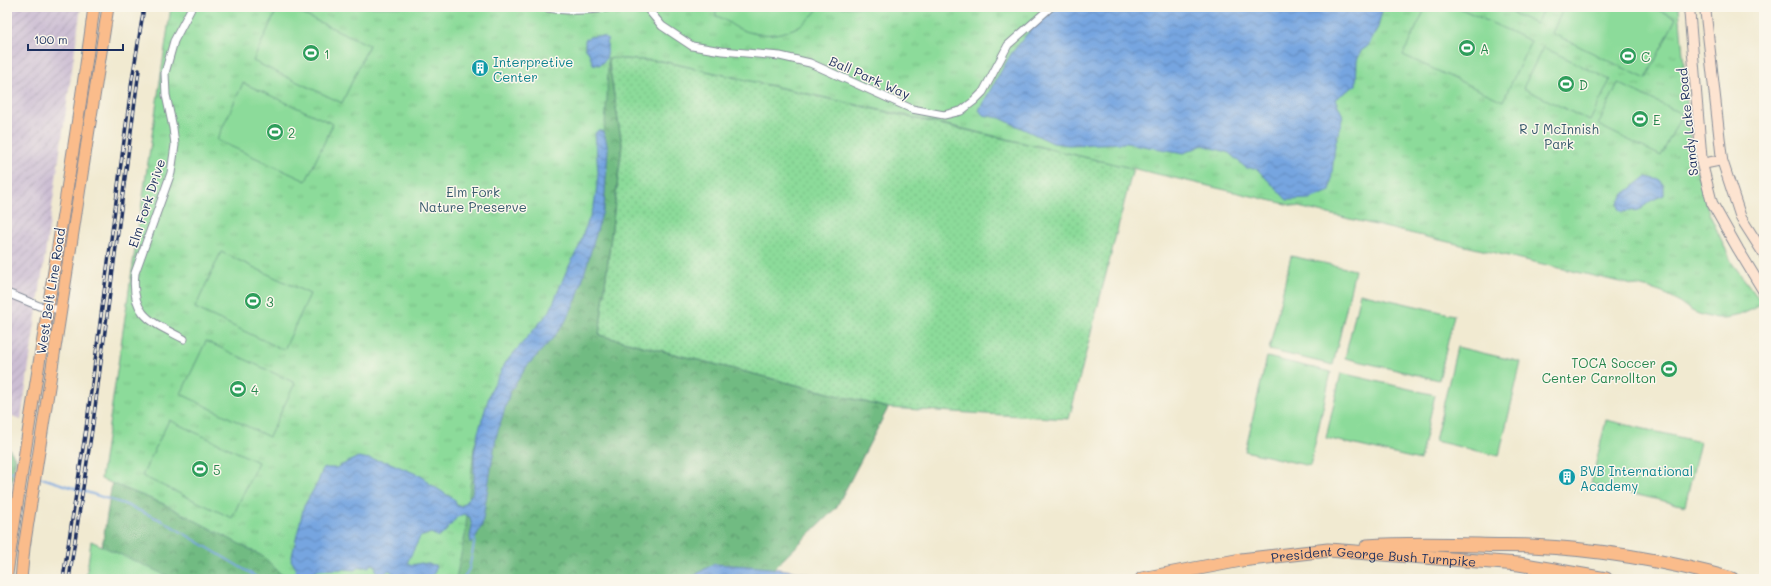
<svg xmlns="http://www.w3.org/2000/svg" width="1771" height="586" viewBox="0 0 1771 586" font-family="Mali,sans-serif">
	<defs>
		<pattern id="industrial-furrows" width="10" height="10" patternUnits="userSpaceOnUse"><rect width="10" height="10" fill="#ccbed3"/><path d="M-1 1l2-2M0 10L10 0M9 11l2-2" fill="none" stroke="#a59bae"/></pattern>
		<pattern id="grass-dots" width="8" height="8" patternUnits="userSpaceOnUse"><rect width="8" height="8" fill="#8cdb9a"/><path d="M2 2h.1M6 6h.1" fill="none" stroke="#78bc87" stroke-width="1.8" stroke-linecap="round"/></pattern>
		<pattern id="forest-crowns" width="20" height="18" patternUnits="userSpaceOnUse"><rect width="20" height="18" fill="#71bb82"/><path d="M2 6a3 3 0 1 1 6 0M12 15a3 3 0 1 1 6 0" fill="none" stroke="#5c986e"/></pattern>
		<pattern id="park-tufts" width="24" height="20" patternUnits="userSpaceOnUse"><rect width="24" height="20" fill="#8cdb9a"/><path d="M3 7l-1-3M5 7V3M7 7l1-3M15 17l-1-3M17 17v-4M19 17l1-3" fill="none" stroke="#78bc87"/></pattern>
		<pattern id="water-waves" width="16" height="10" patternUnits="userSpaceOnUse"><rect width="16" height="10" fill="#76a5e0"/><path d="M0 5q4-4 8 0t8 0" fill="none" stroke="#6087b9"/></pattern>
	</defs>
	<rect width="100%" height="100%" fill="#fbf7ec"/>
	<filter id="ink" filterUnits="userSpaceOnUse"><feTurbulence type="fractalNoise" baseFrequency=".025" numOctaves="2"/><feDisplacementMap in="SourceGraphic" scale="8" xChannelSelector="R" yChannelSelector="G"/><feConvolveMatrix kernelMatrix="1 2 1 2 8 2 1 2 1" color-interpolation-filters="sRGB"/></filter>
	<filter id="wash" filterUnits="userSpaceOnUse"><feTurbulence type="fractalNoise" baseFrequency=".012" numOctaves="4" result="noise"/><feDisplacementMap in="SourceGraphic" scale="16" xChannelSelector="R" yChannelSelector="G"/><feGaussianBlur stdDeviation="0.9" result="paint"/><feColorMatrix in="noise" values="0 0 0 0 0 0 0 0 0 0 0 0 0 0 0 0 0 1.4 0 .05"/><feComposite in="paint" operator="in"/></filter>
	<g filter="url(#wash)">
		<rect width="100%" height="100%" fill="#f1ead1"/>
		<!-- industrial -->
		<path fill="url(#industrial-furrows)" d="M7 7H81L21 420 7 413Z"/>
		<!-- grass -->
		<path fill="url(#grass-dots)" stroke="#54857c" d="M608 58 662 61 1133 168 1069 419 888 408 599 335 622 145Z"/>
		<!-- forest -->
		<g fill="url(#forest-crowns)" stroke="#467570">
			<path d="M608 58 622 145 599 335 888 408 836 508 773 569 713 564 689 579H169L102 547 112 483 164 504 264 556Z"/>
			<path d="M7 445 16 459 7 507Z"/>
		</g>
		<!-- park -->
		<path fill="url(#park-tufts)" stroke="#54857c" d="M171 7H1679L1691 150 1709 213 1732 263 1762 303C1740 319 1716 323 1692 311 1685 307 1679 301 1672 297 1666 294 1660 292 1654 290L960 128 662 61 608 58 607 98 596 229 547 324 500 380 474 447 465 535 456 578 286 579 264 557 164 504 101 479Z"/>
		<!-- pitch -->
		<g fill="#8cdb9a" stroke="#54857c">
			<path d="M278 7H287L369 45 342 103 253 61Z"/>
			<path d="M716 7H819C802 33 768 41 740 29 731 26 725 18 716 16Z"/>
			<path d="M1426 7H1457L1531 41 1503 101 1403 55Z"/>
			<path d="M1500 7H1544L1536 24Z"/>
			<path d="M1564 7H1652L1676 18 1646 79 1552 33Z"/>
			<path d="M1543 47 1610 80 1590 121 1523 88Z"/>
			<path d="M243 83 333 124 306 181 217 140Z"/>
			<path d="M1618 83 1682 114 1661 156 1598 125Z"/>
			<path d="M221 252 310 294 284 350 195 308Z"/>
			<path d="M1291 256 1355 270 1333 365 1269 350Z"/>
			<path d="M1360 293 1454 315 1439 380 1345 358Z"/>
			<path d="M206 341 295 383 269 437 181 394Z"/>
			<path d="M1457 347 1521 362 1499 456 1435 441Z"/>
			<path d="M1267 357 1331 372 1310 466 1245 451Z"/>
			<path d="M1341 373 1435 395 1420 460 1326 438Z"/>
			<path d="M169 420 258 462 232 518 142 476Z"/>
			<path d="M1606 420 1700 442 1685 506 1591 484Z"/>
			<path d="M91 541 174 579H86Z"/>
		</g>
		<!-- water -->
		<g fill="url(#water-waves)" stroke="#486a9f">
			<path d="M1058 7H1383L1378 27 1368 46 1361 51 1357 61 1356 85 1335 99 1343 116 1335 145 1330 191 1310 199 1287 200 1256 168H1246L1229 153 1203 145 1184 153 1126 143 1068 145 1053 143 1000 118 983 115 979 110 1011 54 1032 28Z"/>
			<path d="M596 36 605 37 608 40C605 51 612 57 599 65L593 64 589 53 585 48V40L590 37Z"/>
			<path d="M598 130 604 132 608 149 604 207 577 298 565 322 553 338 527 366 510 392 496 437 482 525 475 539 471 543 470 536 472 527 470 517 464 514C455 515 448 532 439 537L431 533 420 537 408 561V563L412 565 421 563 435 565C440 583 407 579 397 579L396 575 389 570 382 576 376 571V566L373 564 368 567H361L354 570 344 569 317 570 301 577 291 560 304 506 318 482 323 468H336L358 457 388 462 421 476 430 484 455 500 457 506H462L472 494 474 484V454L478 433 491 390 506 362 550 311 566 272 580 245 583 234 594 206 597 186 598 172 595 133Z"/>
			<path d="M1646 177 1660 180 1664 186V195L1652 200 1639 210 1622 212 1619 210 1618 203 1624 194Z"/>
			<path d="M713 564C751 566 791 568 828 579H689Z"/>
		</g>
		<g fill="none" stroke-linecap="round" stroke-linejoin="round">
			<!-- stream -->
			<g stroke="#76a5e0" stroke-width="2">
				<path d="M7 471 19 473"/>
				<path d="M39 477 124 504 163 521 260 579"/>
				<path d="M293 579 297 570"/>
				<path d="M463 579 469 569 475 539"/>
			</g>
		</g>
	</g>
	<g filter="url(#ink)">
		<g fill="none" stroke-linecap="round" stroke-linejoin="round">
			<!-- minor casing -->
			<g stroke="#868c98" stroke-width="9">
				<g id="minor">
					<path d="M543 7C567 12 588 11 612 7"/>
					<path d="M646 7 662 26 692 46 722 51 780 56 810 63 912 109 944 115 961 111 974 101 983 92 1008 45 1051 7"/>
					<path d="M7 293 39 306 61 310"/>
					<path d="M184 339C152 322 130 316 135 273L171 173 175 145 173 128 166 95 165 73 174 41 192 7"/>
				</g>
			</g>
			<!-- secondary casing -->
			<g stroke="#868c98" stroke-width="12">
				<g id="secondary">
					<path d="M1689 7 1702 164 1712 203 1738 249 1764 292"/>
					<path d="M1705 7 1722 160 1741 218 1764 254"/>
					<path d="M1702 164 1722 160"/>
				</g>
			</g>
			<!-- primary casing -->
			<g stroke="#868c98" stroke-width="13">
				<g id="primary">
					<path d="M7 574C33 384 69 196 94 7"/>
					<path d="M21 579 24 548 108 7"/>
				</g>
			</g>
			<!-- motorway casing -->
			<g stroke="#868c98" stroke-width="15">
				<g id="motorway">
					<path d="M1367 546C1404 543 1442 544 1479 545 1496 546 1514 545 1531 546 1598 549 1667 561 1732 579"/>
					<path id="s1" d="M1142 579 1241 560 1328 550 1519 564 1606 579"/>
				</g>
			</g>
			<!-- minor -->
			<use href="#minor" stroke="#fff" stroke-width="7"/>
			<!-- secondary -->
			<use href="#secondary" stroke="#fde4d1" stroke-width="10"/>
			<!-- primary -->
			<use href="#primary" stroke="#fabc8b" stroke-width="11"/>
			<!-- motorway -->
			<use href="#motorway" stroke="#fabc8b" stroke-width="13"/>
			<!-- rail casing -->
			<g stroke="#1b2f5e" stroke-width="3.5">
				<g id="rail">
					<path d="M63 579 87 422 132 80 144 7"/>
					<path d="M69 579 93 423 139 70"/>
				</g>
			</g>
			<!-- rail -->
			<use href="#rail" stroke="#fbf7ec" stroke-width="2" stroke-dasharray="6" stroke-linecap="butt"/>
		</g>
	</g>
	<!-- icons -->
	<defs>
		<g id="stadium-disc" transform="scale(0.9)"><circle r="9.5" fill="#2e9e5b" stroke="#fbf7ec"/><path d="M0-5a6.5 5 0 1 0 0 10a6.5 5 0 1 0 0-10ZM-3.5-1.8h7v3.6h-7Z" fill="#fff"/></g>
		<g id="building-disc" transform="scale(0.9)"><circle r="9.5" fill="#0f9aa8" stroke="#fbf7ec"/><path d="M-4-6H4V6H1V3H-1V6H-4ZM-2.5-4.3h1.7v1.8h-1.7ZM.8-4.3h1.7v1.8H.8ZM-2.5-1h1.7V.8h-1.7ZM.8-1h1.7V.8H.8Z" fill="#fff"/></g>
	</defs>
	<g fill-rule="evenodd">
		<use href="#stadium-disc" x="1467" y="48"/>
		<use href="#stadium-disc" x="311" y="53"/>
		<use href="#stadium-disc" x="1628" y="56"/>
		<use href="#building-disc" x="480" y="68"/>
		<use href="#stadium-disc" x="1566" y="84"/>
		<use href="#stadium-disc" x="1640" y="119"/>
		<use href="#stadium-disc" x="275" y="132"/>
		<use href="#stadium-disc" x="253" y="301"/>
		<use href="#stadium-disc" x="1669" y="369"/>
		<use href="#stadium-disc" x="238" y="389"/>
		<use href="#stadium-disc" x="200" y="469"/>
		<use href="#building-disc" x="1567" y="477"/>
	</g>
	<g text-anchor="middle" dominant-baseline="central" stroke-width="3" stroke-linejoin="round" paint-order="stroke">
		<!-- leisure labels -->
		<g font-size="13" fill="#27864d" stroke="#fbf7ec" text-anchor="start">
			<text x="1480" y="48">A</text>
			<text x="324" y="53">1</text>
			<text x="1641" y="56">C</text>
			<text x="1579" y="84">D</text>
			<text x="1653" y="119">E</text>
			<text x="288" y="132">2</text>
			<text x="266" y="301">3</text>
			<text x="1656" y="362" text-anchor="end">TOCA Soccer<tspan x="1656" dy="15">Center Carrollton</tspan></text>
			<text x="251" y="389">4</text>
			<text x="213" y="469">5</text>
		</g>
		<!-- culture labels -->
		<g font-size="13" fill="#0d838f" stroke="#fbf7ec" text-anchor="start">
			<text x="493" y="61">Interpretive<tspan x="493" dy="15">Center</tspan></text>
			<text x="1580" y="470">BVB International<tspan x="1580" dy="15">Academy</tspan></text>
		</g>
		<!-- street labels -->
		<g font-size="13" fill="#1b2f5e" stroke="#fbf7ec">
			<text transform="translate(870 77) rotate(24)">Ball Park Way</text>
			<text transform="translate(1687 122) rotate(-96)">Sandy Lake Road</text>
			<text transform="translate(146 203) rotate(-72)">Elm Fork Drive</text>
			<text transform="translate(50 291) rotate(-81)">West Belt Line Road</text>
			<text stroke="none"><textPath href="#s1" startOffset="234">President George Bush Turnpike</textPath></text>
		</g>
		<!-- park labels -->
		<g font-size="13" fill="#375a6d" stroke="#fbf7ec">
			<text x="1559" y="128">R J McInnish<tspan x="1559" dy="15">Park</tspan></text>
			<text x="473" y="191">Elm Fork<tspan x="473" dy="15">Nature Preserve</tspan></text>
		</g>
	</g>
	<!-- margin -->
	<rect width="1771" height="586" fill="none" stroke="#fbf7ec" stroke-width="24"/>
	<!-- scale -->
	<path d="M28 44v6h95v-6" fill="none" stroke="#1b2f5e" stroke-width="2"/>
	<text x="34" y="44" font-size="12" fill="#1b2f5e" stroke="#fbf7ec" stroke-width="3" paint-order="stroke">100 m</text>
</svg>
